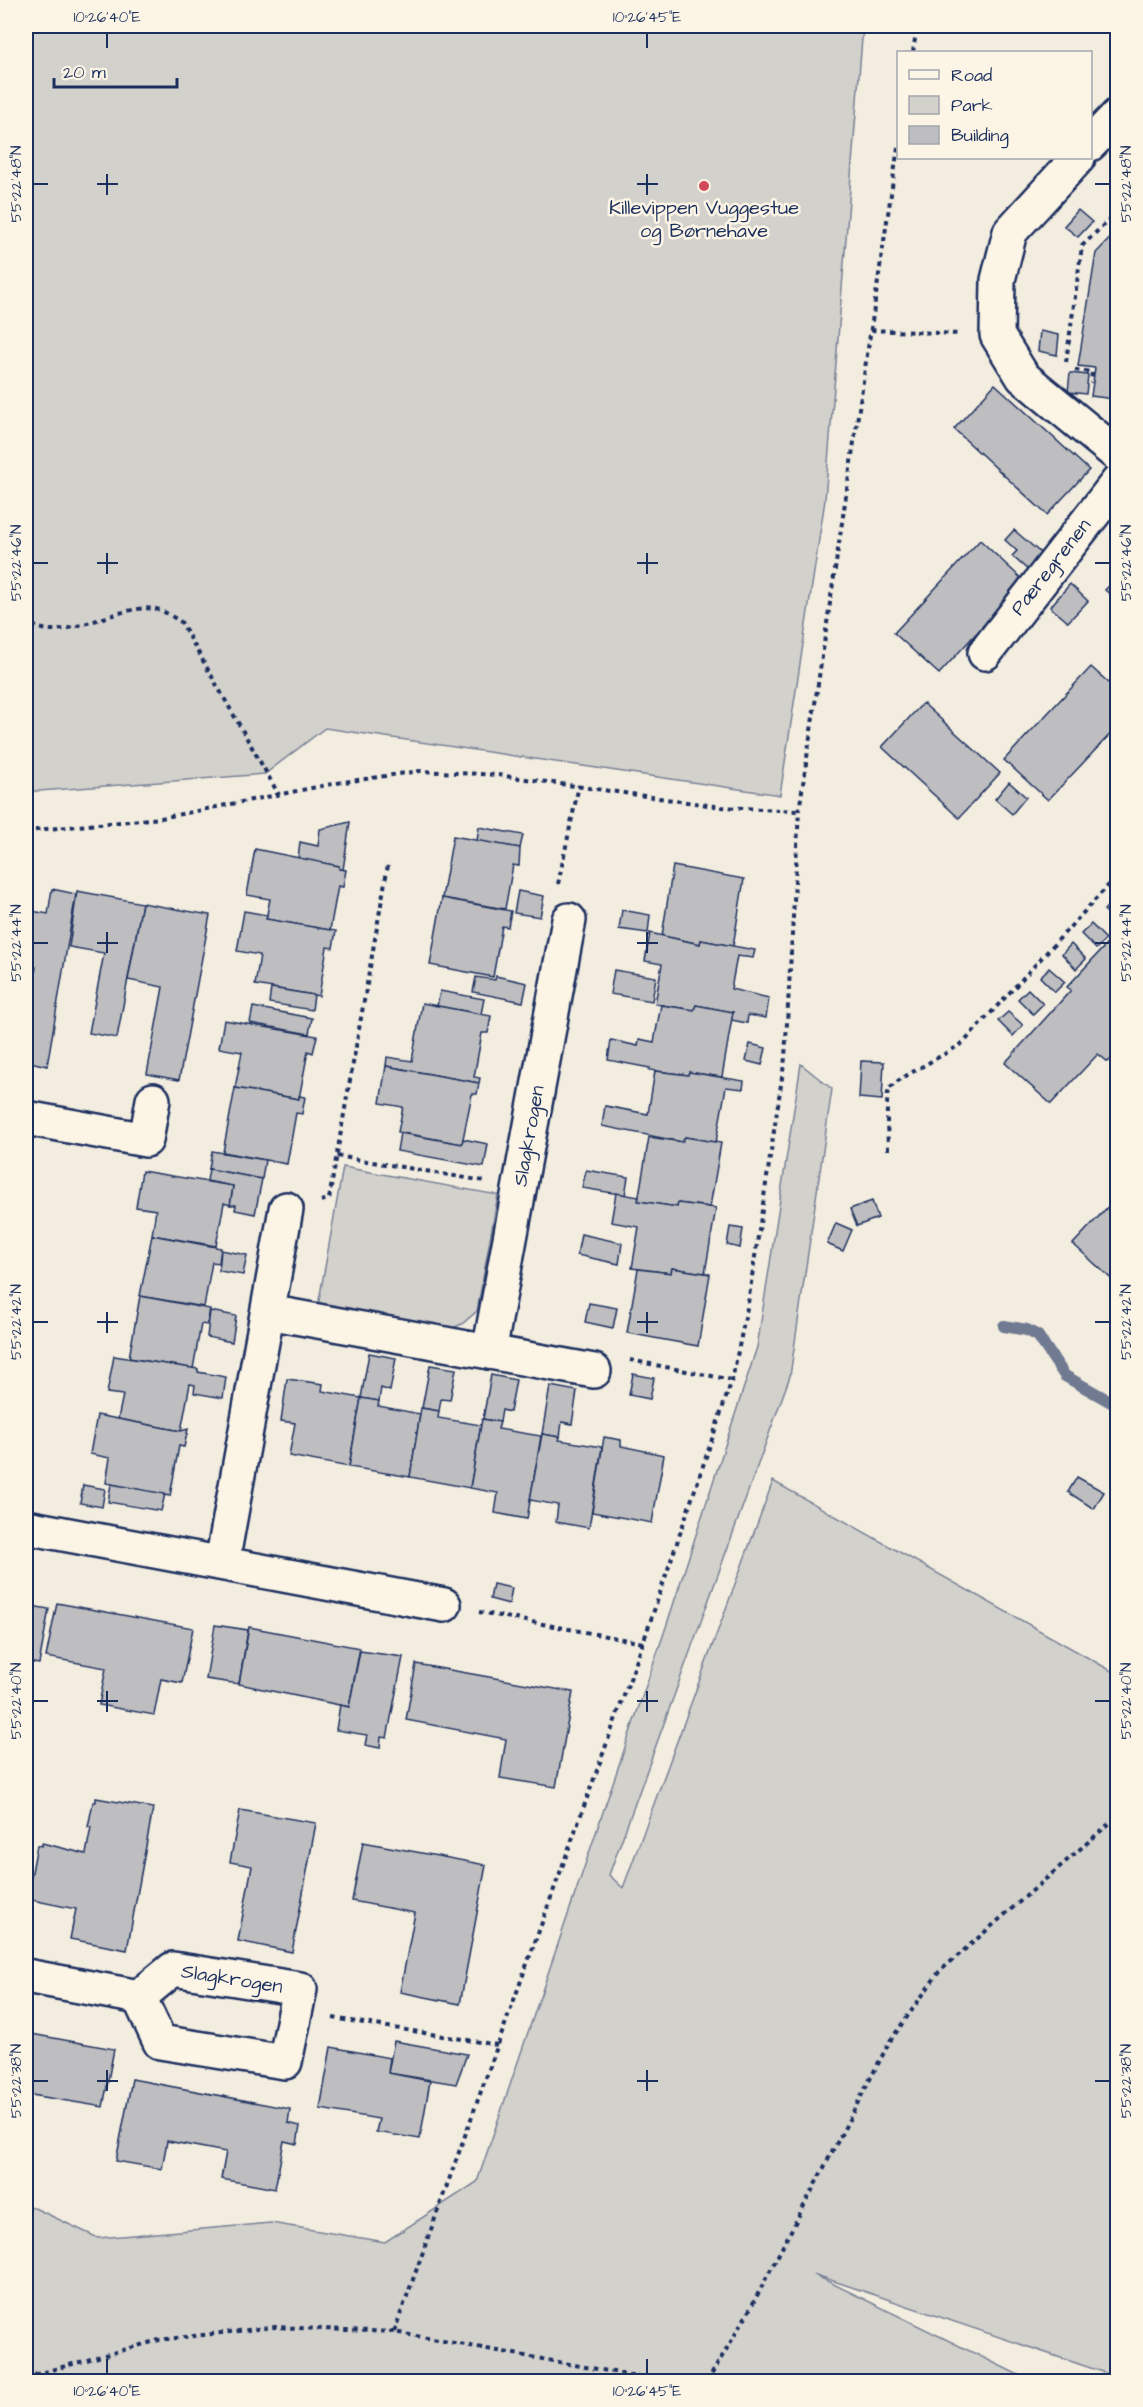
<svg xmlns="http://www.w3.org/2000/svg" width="1143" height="2407" viewBox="0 0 1143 2407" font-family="'Architects Daughter',sans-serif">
	<rect width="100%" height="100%" fill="#f3ede0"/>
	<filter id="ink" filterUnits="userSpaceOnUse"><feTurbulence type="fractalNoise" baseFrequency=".0167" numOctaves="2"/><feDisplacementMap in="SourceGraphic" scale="12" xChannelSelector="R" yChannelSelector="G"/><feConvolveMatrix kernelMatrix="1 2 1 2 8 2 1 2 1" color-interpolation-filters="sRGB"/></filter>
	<g filter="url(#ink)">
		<!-- green -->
		<g fill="#d3d1cc" stroke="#778095" stroke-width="1.5">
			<path d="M26 26H863L825 500 780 795 325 728 265 774 26 792Z"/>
			<path d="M801 1064 832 1089 790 1376 609 1875 623 1888 773 1481 1117 1674V2377L813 2274 1031 2381H26V2204L98 2238 271 2223 385 2242 477 2182 666 1627 757 1347Z"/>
			<path d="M343 1167 498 1195 477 1311 462 1324 448 1330 318 1306Z"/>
		</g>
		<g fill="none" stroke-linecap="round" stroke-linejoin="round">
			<!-- stream -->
			<path stroke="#707a91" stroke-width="12" d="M1004 1326 1027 1330 1038 1336 1065 1376 1118 1406"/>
		</g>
		<!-- building -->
		<g fill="#bebec0" stroke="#1b2f5e" stroke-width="1.5">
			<path d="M1078 210 1092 222 1078 237 1064 226Z"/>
			<path d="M1118 230V372L1114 399 1091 396 1095 368 1078 366 1096 253Z"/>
			<path d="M1040 331 1059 335 1057 355 1038 351Z"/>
			<path d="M1070 373 1088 375 1086 394 1068 392Z"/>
			<path d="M995 384 1089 470 1047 515 954 429Z"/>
			<path d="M1014 530 1044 556 1029 571 1012 556 1017 551 1005 540Z"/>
			<path d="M980 540 1024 581 939 674 894 633Z"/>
			<path d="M1118 577V601L1105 590Z"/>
			<path d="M1070 584 1088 601 1068 622 1050 607Z"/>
			<path d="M1091 667 1118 691V726L1048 800 1004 760Z"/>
			<path d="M923 703 1000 773 959 818 882 747Z"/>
			<path d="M1009 782 1026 797 1012 814 995 799Z"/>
			<path d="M350 822 343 870 339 869V866L298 859 300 842 318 846 320 829Z"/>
			<path d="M479 827 523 835 520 848 477 841Z"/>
			<path d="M453 836 520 848 519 866 513 865 505 909 442 898Z"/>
			<path d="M255 849 339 866V869L346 870 343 887 338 886 330 930 266 919 270 899 247 895Z"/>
			<path d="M673 866 744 879 733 946 701 940 700 944 662 936Z"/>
			<path d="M52 889 76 894 47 1066 26 1061V1027L36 967 26 965V910L48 914Z"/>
			<path d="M77 891 142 903 117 1038 89 1033 104 953 69 947Z"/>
			<path d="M518 891 544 896 540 917 514 913Z"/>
			<path d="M442 898 511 911 508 927 502 926 493 977 430 965Z"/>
			<path d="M1114 900 1118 903V923L1104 910Z"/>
			<path d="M142 903 210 915 179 1080 147 1074 163 987 128 980Z"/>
			<path d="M622 910 650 915 648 933 619 929Z"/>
			<path d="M244 911 267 915 266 919 336 931 333 948 327 947 319 996 255 985 260 955 237 951Z"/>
			<path d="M1091 924 1106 939 1096 949 1081 934Z"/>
			<path d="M1118 932V1022L1115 1025 1118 1028V1052L1108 1062 1098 1054 1051 1104 1005 1063 1071 990 1067 987Z"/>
			<path d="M650 933 700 944 701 940 755 950 753 958 737 956 731 989 769 998 766 1018 748 1015 747 1023 731 1020 733 1012 696 1005 694 1010 655 1004 662 964 645 961Z"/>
			<path d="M1071 944 1086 959 1076 969 1062 954Z"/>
			<path d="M1049 968 1065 982 1055 992 1040 977Z"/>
			<path d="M614 970 656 977 652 1001 610 994Z"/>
			<path d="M496 976 527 983 523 1002 473 992 476 977 495 980Z"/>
			<path d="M271 988 314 995 312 1010 269 1003Z"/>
			<path d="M1028 989 1043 1004 1033 1014 1018 999Z"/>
			<path d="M440 991 484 999 481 1014 437 1006Z"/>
			<path d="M422 1003 491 1016 488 1033H482L474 1077 480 1078 479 1083 386 1066 387 1057 412 1061Z"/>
			<path d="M661 1005 694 1010 696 1005 733 1012 722 1077 689 1072 688 1075 649 1070 650 1068 608 1060 611 1040 638 1046 639 1039 654 1042Z"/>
			<path d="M253 1007 312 1018 309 1034 250 1023Z"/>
			<path d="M1008 1012 1023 1025 1013 1036 998 1021Z"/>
			<path d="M224 1020 317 1036 313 1053 308 1051 299 1099 235 1088 242 1052 219 1048Z"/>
			<path d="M750 1044 766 1048 762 1065 746 1061Z"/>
			<path d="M861 1061 884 1062 882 1100 859 1098Z"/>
			<path d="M386 1066 479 1083 477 1094H472L462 1144 398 1132 403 1107 380 1103Z"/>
			<path d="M655 1071 688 1075 689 1072 744 1081 743 1089 726 1087 716 1142 685 1137 682 1142 602 1126 605 1106 648 1114Z"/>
			<path d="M235 1088 299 1099V1096L305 1097 302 1114 296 1113 287 1164 223 1152Z"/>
			<path d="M400 1133 462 1144 463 1139 488 1144 484 1167 397 1151Z"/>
			<path d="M649 1137 682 1142 685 1137 721 1143 710 1207 678 1203 677 1207 638 1201Z"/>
			<path d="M212 1151 265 1160 262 1179 209 1169Z"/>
			<path d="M209 1169 262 1179 255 1214 235 1210 236 1205H230L233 1186 207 1181Z"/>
			<path d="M586 1170 628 1177 625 1195 582 1188Z"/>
			<path d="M142 1171 233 1186 230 1205 224 1203 216 1246 152 1235 156 1210 136 1207Z"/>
			<path d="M616 1193 639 1197 638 1201 677 1207 678 1203 716 1208 705 1273 672 1268 671 1273 632 1268 639 1227 611 1222Z"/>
			<path d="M1118 1196V1285L1073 1244Z"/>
			<path d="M872 1201 878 1218 857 1226 850 1209Z"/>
			<path d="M836 1223 852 1230 843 1251 827 1244Z"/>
			<path d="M730 1227 743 1229 740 1248 727 1245Z"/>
			<path d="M581 1234 622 1243 619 1264 577 1255Z"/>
			<path d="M152 1235 221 1248 219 1263 212 1262 204 1307 140 1296Z"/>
			<path d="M221 1250 247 1255 243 1275 219 1271Z"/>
			<path d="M672 1268 710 1274 698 1346 627 1333 638 1269 671 1273Z"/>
			<path d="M140 1296 210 1309 207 1325 201 1324 193 1369 129 1358Z"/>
			<path d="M589 1303 617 1308 613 1328 585 1322Z"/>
			<path d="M210 1311 236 1316 232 1342 207 1337Z"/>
			<path d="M369 1353 396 1358 390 1391 381 1388 379 1401 361 1398Z"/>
			<path d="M114 1356 198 1369V1372L226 1377 223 1398 194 1393 195 1385 190 1384 181 1431 118 1419 123 1395 107 1393Z"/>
			<path d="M430 1365 456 1369 450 1400 441 1399 439 1411 422 1408Z"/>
			<path d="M633 1374 654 1378 650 1399 629 1395Z"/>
			<path d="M491 1375 516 1380 510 1412 502 1410 500 1422 483 1419Z"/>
			<path d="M287 1379 323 1384 322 1391 361 1398 349 1467 289 1456 295 1423 281 1421Z"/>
			<path d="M550 1386 577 1391 572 1424 562 1422 560 1437 542 1434Z"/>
			<path d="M361 1398 379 1401 378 1406 420 1414 410 1477 349 1467Z"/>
			<path d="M421 1408 439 1411 438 1418 481 1425 470 1488 410 1477Z"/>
			<path d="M97 1415 181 1431 188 1429 184 1447 179 1446 170 1496 106 1483 110 1458 90 1454Z"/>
			<path d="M482 1419 500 1422 498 1429 541 1436 527 1519 495 1513 498 1493 470 1488Z"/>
			<path d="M542 1434 560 1437 559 1440 602 1447 589 1528 556 1522 558 1505 530 1500Z"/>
			<path d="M604 1437 621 1440V1446L664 1455 652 1523 592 1512Z"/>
			<path d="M1077 1477 1104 1492 1094 1509 1068 1492Z"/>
			<path d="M111 1484 165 1494 161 1511 108 1502Z"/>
			<path d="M83 1485 105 1489 102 1507 80 1503Z"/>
			<path d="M493 1584 512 1588 509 1604 490 1599Z"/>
			<path d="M57 1603 193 1628 182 1683 161 1679 154 1715 99 1705 106 1668 46 1657Z"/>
			<path d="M26 1605 49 1609 39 1664 26 1662Z"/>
			<path d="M215 1625 248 1630 239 1684 206 1679Z"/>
			<path d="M249 1627 360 1648 349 1707 239 1684Z"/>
			<path d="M360 1651 403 1657 387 1738 381 1737 380 1748 365 1745 367 1735 336 1730 340 1705 349 1707Z"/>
			<path d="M416 1664 573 1692 556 1787 500 1778 506 1739 406 1720Z"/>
			<path d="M96 1798 153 1808 127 1950 70 1939 76 1909 27 1899 37 1845 42 1846V1843L86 1854 91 1827H88L93 1802H96Z"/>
			<path d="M240 1810 316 1823 292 1952 238 1941 252 1866 230 1862Z"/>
			<path d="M363 1842 486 1865 460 2004 400 1992 415 1913 352 1901Z"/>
			<path d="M26 2033 114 2049 103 2107 26 2094Z"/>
			<path d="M394 2041 467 2054 456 2084 388 2073Z"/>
			<path d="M331 2047 390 2058 388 2073 430 2081 420 2139 376 2132 379 2119 320 2109Z"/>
			<path d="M132 2079 290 2109 288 2123 300 2126 297 2144 284 2141 275 2189 221 2179 226 2152 167 2141 162 2169 116 2161Z"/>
		</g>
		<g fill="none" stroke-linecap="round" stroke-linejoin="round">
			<!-- street casing -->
			<g stroke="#1b2f5e" stroke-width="38">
				<g id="street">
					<path d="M1090 144 1118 115"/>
					<path d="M1078 158 1010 232 998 280 997 335 1023 377 1118 455"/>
					<path d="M985 653 1118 482"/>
					<path d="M26 1118 146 1140 153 1100"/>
					<path d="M268 1312 594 1371"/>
					<path d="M489 1352 569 920"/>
					<path d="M26 1527 444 1605"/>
					<path d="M222 1563 286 1209"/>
					<path d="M173 1969 300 1989 285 2062 160 2042 139 1997Z"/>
					<path d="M26 1976 139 1997"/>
				</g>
			</g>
			<!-- path -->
			<g stroke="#1b2f5e" stroke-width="4" stroke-dasharray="4.5 4.5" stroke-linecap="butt">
				<path d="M913 52 917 26"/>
				<path d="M871 330 960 334"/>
				<path d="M1066 362 1082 246 1118 211"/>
				<path d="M1075 370 1092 372 1091 383"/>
				<path d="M26 619C53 651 117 602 156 609 165 611 174 618 181 622L279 795"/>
				<path d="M26 831 161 818 337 783 420 771 498 775 722 807 799 811"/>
				<path d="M558 884 579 785"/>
				<path d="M888 1150C888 1137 885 1100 889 1089 893 1080 951 1052 964 1042L1118 875"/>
				<path d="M337 1156 484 1181"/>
				<path d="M321 1201 329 1199 388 865"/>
				<path d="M630 1360 732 1380"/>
				<path d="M479 1612 643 1643"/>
				<path d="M333 2018 498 2045"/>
				<path d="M394 2332 643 1643 732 1380 748 1303 785 1058 799 811 898 147"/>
				<path d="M26 2377 159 2340 275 2327 394 2332 668 2382"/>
				<path d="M707 2382 749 2311 890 2041 939 1972 1118 1816"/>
			</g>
			<!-- street -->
			<use href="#street" stroke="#fcf5e5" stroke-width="33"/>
		</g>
	</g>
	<!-- ticks -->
	<path fill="none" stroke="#1b2f5e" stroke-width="2" d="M107 33V48M647 33V48M107 174V195M647 174V195M33 184H48M97 184H118M637 184H658M1095 184H1110M107 553V574M647 553V574M33 563H48M97 563H118M637 563H658M1095 563H1110M107 932V953M647 932V953M33 943H48M97 943H118M637 943H658M1095 943H1110M107 1312V1333M647 1312V1333M33 1322H48M97 1322H118M637 1322H658M1095 1322H1110M107 1691V1712M647 1691V1712M33 1701H48M97 1701H118M637 1701H658M1095 1701H1110M107 2070V2091M647 2070V2091M33 2081H48M97 2081H118M637 2081H658M1095 2081H1110M107 2359V2374M647 2359V2374"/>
	<!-- markers -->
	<circle fill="#d1495b" stroke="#fcf5e5" stroke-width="2" cx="704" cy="186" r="6"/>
	<g text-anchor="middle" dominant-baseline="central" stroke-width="5" stroke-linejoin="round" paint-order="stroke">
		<!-- poi labels -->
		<g font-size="20" fill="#1b2f5e" stroke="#fcf5e5">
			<text x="704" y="208">Killevippen Vuggestue<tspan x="704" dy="23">og Børnehave</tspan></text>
		</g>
		<!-- street labels -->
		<g font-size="20" fill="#1b2f5e" stroke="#fcf5e5">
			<text transform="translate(1051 567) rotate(-52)">Pæregrenen</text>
			<text transform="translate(529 1136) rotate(-80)">Slagkrogen</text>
			<text transform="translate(232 1979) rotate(9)">Slagkrogen</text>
		</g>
	</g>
	<!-- margin -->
	<rect width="1143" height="2407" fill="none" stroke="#fcf5e5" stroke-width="66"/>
	<!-- legend -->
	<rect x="897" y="51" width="195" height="108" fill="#fcf5e5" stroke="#a2a6af" stroke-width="1.5"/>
	<rect x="909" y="70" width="30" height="9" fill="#fcf5e5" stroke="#a2a6af" stroke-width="1.5"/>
	<text x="951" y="81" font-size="18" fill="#1b2f5e">Road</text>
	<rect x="909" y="96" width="30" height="18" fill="#d3d1cc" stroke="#a2a6af" stroke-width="1.5"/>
	<text x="951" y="111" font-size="18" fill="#1b2f5e">Park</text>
	<rect x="909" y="126" width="30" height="18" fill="#bebec0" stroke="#a2a6af" stroke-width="1.5"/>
	<text x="951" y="141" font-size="18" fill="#1b2f5e">Building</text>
	<!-- scale -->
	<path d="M54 78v9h123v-9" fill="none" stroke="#1b2f5e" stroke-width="3"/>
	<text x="63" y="78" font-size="18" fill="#1b2f5e" stroke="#fcf5e5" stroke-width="4.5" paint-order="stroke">20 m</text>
	<rect x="33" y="33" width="1077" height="2341" fill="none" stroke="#1b2f5e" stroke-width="2"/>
	<g font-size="15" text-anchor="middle" fill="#1b2f5e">
		<text x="107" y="22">10°26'40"E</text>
		<text x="647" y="22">10°26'45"E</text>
		<text transform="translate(16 184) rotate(-90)" y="5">55°22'48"N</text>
		<text transform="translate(1126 184) rotate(-90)" y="5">55°22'48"N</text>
		<text transform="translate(16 563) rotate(-90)" y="5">55°22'46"N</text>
		<text transform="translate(1126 563) rotate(-90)" y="5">55°22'46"N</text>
		<text transform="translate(16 943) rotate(-90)" y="5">55°22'44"N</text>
		<text transform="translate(1126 943) rotate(-90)" y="5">55°22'44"N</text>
		<text transform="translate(16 1322) rotate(-90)" y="5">55°22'42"N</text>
		<text transform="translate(1126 1322) rotate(-90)" y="5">55°22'42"N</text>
		<text transform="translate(16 1701) rotate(-90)" y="5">55°22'40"N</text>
		<text transform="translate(1126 1701) rotate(-90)" y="5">55°22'40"N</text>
		<text transform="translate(16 2081) rotate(-90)" y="5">55°22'38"N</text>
		<text transform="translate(1126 2081) rotate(-90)" y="5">55°22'38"N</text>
		<text x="107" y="2396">10°26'40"E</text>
		<text x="647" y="2396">10°26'45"E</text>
	</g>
</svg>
